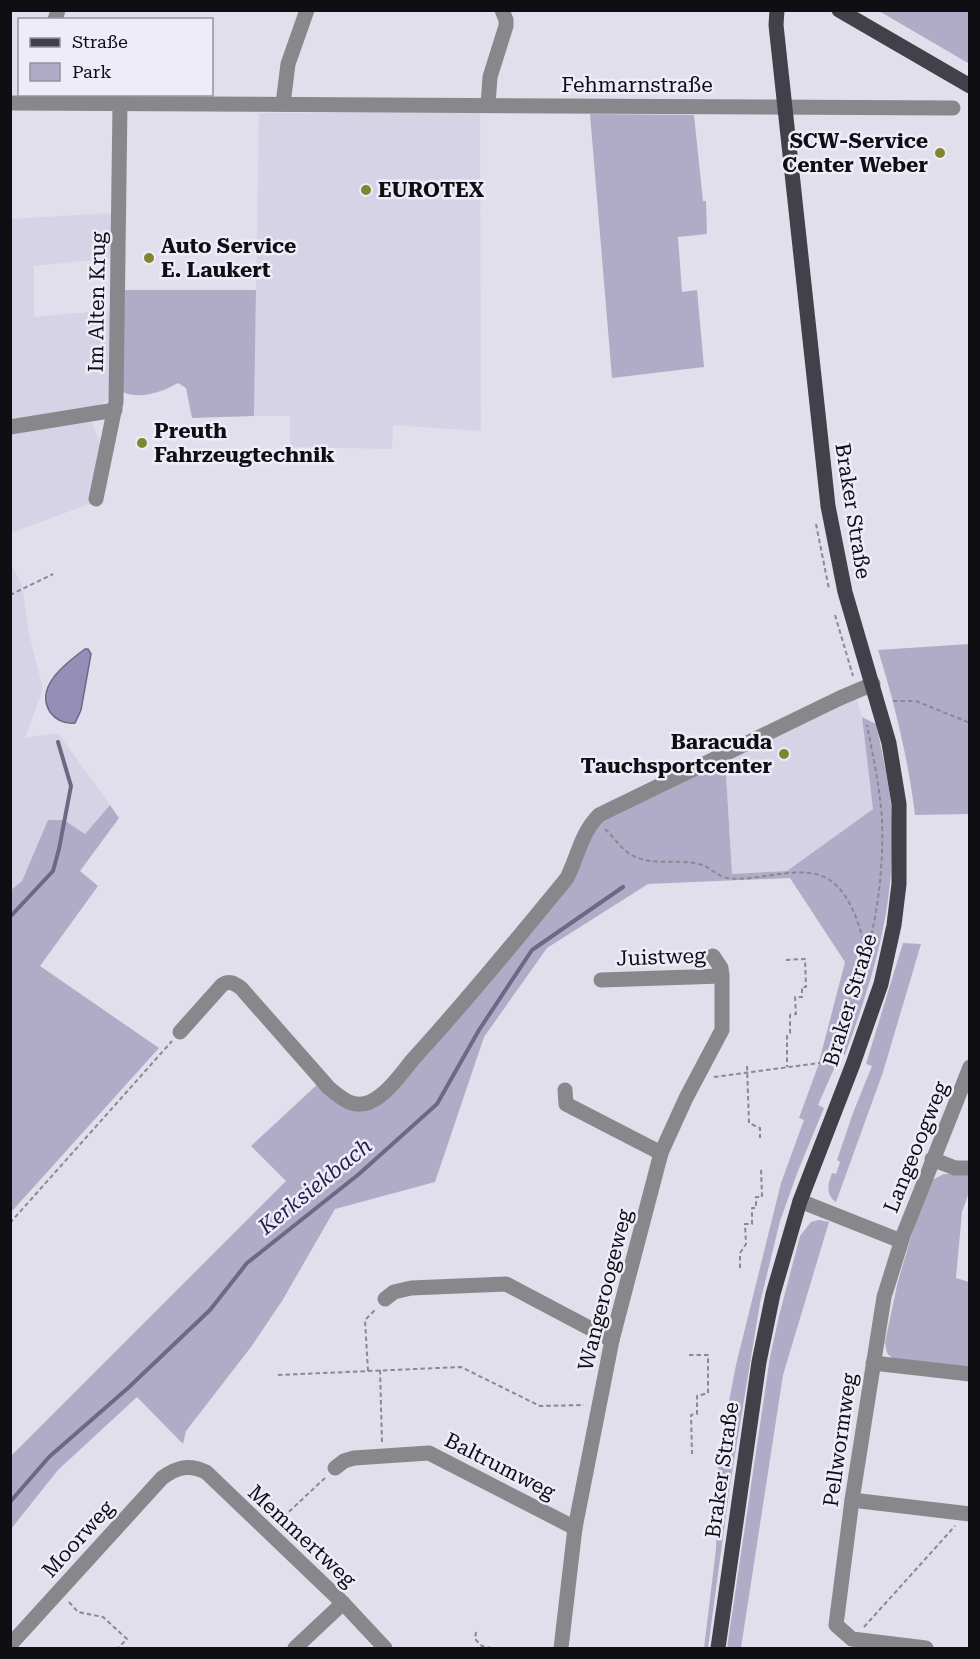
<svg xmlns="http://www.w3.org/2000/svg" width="980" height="1659" viewBox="0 0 980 1659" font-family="'Roboto Serif',serif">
	<rect width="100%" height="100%" fill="#e1dfeb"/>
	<!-- built -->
	<g fill="#d6d3e6">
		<path d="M259 113H480L481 431 393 425 392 449 290 447V416H254Z"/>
		<path d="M113 213V258L34 266V317L111 310 110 392 108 398 102 404 92 407 11 420V219Z"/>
		<path d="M91 420 103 451 92 503 11 533V433Z"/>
		<path d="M10 561 22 586 29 634 43 689 25 738 58 733 110 805 85 834 64 820H48L22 881 11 890Z"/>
		<path d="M855 695 862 717 873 809 787 871 732 875 725 758Z"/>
	</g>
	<!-- green -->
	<g fill="#b0acc7">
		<path d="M879 11H969V63H968Z"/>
		<path d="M590 114 694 115 703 201H706L707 234 678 237 682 292 697 290 704 367 612 378Z"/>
		<path d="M124 290H256L254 416 192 418 186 388 178 383C163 392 139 400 123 392Z"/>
		<path d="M969 644V814L915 815C908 758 895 705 878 650Z"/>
		<path d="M862 717 876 724C882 751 888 778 891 805 898 897 876 970 845 1055L841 1053 818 1105 824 1108 798 1171 780 1221 760 1303 730 1485 708 1648H704L716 1549 718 1459 736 1365 781 1183 804 1120 799 1118 818 1066 845 962 790 878 648 884 547 948 484 1037 435 1182 335 1209 282 1301 251 1347 186 1431 183 1444 137 1397 58 1470 11 1529V1456L286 1181 251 1146 320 1082 370 1104 584 849 601 820 725 758 732 874 787 871 873 809Z"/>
		<path d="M110 805 119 818 80 871 98 886 40 966 159 1048 13 1210 10 1208 11 890 22 881 48 820H64L85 834Z"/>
		<path d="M903 943 921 944 883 1072 836 1202C825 1194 828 1184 832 1173L836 1174 840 1162 837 1160 853 1113 872 1066 866 1064Z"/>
		<path d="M944 1174H969V1192L962 1212 956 1278 969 1282V1368L893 1359 887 1353 885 1342 898 1281 917 1217 932 1180Z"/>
		<path d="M819 1220 829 1222 783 1375 741 1648H727L770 1357 779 1316 800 1236 811 1222Z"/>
	</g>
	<!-- water -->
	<path fill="#958eb6" stroke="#6d6885" stroke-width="1.5" d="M85 649H88L91 654 81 710 75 723C65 724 56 720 50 712 34 687 66 663 85 649Z"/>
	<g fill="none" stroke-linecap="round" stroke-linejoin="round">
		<!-- stream -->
		<g stroke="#6d6885" stroke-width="4">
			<path d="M10 917 53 871 59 849 71 786 58 742"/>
			<path d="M10 1502 49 1457 128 1388 210 1310 247 1263 359 1174 437 1104 479 1030 532 950 623 887"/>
		</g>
		<!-- path -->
		<g stroke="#8a8891" stroke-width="2" stroke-dasharray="4.5 3" stroke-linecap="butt">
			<path d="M816 524 829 589"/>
			<path d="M10 595 53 574"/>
			<path d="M835 615 853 676"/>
			<path d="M893 701H916L970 723"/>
			<path d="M605 829C613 836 619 846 627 852 649 868 675 858 699 864 709 866 717 876 727 878 759 883 804 861 831 881 854 898 859 929 868 954"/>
			<path d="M786 960 805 959 806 987H802V997H795L796 1014 790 1015V1033L787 1036V1067"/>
			<path d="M835 1057C863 974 885 909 882 820 880 788 873 756 867 725"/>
			<path d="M747 1066 749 1123 760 1128V1138"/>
			<path d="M714 1077 827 1062 835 1057 840 1059"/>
			<path d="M10 1223 172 1041"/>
			<path d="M740 1268V1253L746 1244 745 1224H752V1208H756V1197H762L761 1168"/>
			<path d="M689 1355H708V1393L697 1396V1414L691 1415 692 1454"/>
			<path d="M380 1370 382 1443"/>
			<path d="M368 1371 365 1320 375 1310"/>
			<path d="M278 1375 461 1367 540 1406 584 1405"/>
			<path d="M278 1522 326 1477"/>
			<path d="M69 1602 78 1612 103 1617 127 1639 118 1648"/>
			<path d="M864 1627 955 1526"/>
			<path d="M476 1632 475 1639 482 1646 491 1648"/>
		</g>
		<!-- minor -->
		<g stroke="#88888c" stroke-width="15">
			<path d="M55 20 58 10"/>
			<path d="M10 103 953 108"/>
			<path d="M283 104 288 64 307 10"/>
			<path d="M488 105 490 77 506 26V20L502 10"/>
			<path d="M10 427 115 410"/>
			<path d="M96 499 116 402 120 104"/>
			<path d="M601 980 722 976"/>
			<path d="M180 1032 222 985C229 980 234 983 241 988L329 1088C341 1098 353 1109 370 1102 388 1094 402 1072 415 1057 468 999 517 939 567 878 578 856 581 833 599 815L840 698 873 684"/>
			<path d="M565 1090 566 1104 661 1153"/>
			<path d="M932 1159 955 1168H970"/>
			<path d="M800 1201 901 1241"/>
			<path d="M385 1299 394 1292 411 1288 506 1284 612 1340"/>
			<path d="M873 1363 970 1374"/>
			<path d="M335 1468 344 1461 354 1458 429 1453 575 1528"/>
			<path d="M852 1500 970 1514"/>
			<path d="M10 1645 162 1478C177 1467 189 1464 206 1472L343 1603 385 1648"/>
			<path d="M295 1648 343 1603"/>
			<path d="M561 1648 575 1528 612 1340 661 1153 686 1098 722 1030V976L721 968 713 956"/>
			<path d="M926 1648 852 1639 836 1625 852 1500 884 1297 904 1233 970 1067"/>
		</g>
		<!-- major -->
		<g stroke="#424048" stroke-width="15">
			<path d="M839 10 970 86"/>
			<path d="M718 1648 759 1362 773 1294 800 1201 853 1064 881 984 894 925 899 884V804L889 743 845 592 828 506 776 25 777 10"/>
		</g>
	</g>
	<!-- markers -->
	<g fill="#808530" stroke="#eeecf8" stroke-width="2">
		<circle cx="940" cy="153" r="6"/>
		<circle cx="366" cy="190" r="6"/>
		<circle cx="149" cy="258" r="6"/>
		<circle cx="142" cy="443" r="6"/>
		<circle cx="784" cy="754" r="6"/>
	</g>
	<g text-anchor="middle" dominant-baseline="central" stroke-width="5" stroke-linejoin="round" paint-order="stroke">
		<!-- street labels -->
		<g font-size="21" fill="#0f0e12" stroke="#eeecf8">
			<text x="637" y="85">Fehmarnstraße</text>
			<text transform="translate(97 302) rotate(-89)">Im Alten Krug</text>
			<text transform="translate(853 511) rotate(81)">Braker Straße</text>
			<text transform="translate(661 957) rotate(-2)">Juistweg</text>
			<text transform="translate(850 1000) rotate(-73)">Braker Straße</text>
			<text transform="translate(916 1147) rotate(-68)">Langeoogweg</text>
			<text transform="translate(605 1290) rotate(-76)">Wangeroogeweg</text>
			<text transform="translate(840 1440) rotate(-82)">Pellwormweg</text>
			<text transform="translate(500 1466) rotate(27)">Baltrumweg</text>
			<text transform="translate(722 1470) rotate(-82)">Braker Straße</text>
			<text transform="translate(302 1536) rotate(43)">Memmertweg</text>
			<text transform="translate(78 1539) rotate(-48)">Moorweg</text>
		</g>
		<!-- poi labels -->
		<g font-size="21" font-weight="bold" fill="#0f0e12" stroke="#eeecf8" text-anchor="start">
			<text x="928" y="141" text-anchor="end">SCW-Service<tspan x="928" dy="24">Center Weber</tspan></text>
			<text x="378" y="190">EUROTEX</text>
			<text x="161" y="246">Auto Service<tspan x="161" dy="24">E. Laukert</tspan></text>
			<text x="154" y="431">Preuth<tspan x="154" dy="24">Fahrzeugtechnik</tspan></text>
			<text x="772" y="742" text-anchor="end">Baracuda<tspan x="772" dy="24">Tauchsportcenter</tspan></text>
		</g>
		<!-- water labels -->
		<g font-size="22" font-style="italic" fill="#2e2053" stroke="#eeecf8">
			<text transform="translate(315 1186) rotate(-39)">Kerksiekbach</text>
		</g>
	</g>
	<!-- border -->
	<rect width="980" height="1659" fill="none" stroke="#0f0e12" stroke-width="24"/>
	<!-- legend -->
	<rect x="18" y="18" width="195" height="78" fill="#eeecf8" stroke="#95939c" stroke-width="1.5"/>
	<rect x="30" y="38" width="30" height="9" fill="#424048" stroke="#95939c" stroke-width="1.5"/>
	<text x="72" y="48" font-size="18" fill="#0f0e12">Straße</text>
	<rect x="30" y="63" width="30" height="18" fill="#b0acc7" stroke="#95939c" stroke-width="1.5"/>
	<text x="72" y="78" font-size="18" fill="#0f0e12">Park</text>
</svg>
